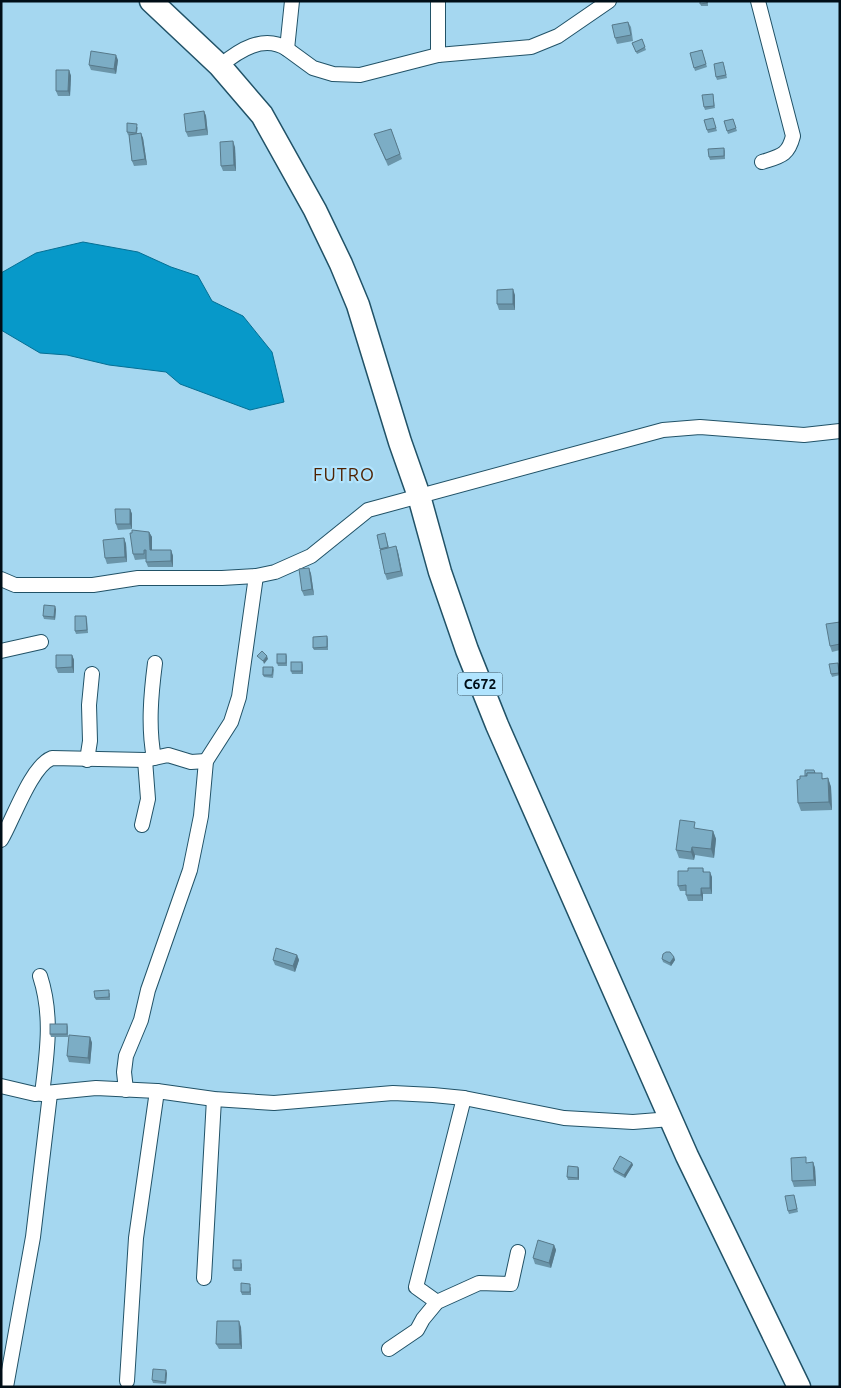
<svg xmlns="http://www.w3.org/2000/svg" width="841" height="1388" viewBox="0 0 841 1388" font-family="Ubuntu,sans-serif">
	<rect width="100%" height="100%" fill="#a5d7f0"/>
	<!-- water -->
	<path fill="#0799c9" stroke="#056f94" d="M83 242 138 252 171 267 198 276 212 301 243 316 272 352 284 402 250 410 180 384 166 372 109 365 67 355 40 353 1 330V273L36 253Z"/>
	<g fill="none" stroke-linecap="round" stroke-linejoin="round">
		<!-- minor casing -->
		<g stroke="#215267" stroke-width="16">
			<g id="minor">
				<path d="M438 1V55"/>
				<path d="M758 1 793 136C788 156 780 156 762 162"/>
				<path d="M287 49 313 68 333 74 360 75 438 55 531 47 558 36 609 1"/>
				<path d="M220 66C239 50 264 34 287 49L292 1"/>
				<path d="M1 579 15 585H93L138 578H222L256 576 275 572 311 556 368 510 663 430 700 427 804 435 840 431"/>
				<path d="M1 651 41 642"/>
				<path d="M154 758C148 727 151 694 155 663"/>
				<path d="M87 760 90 741 89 705 92 674"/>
				<path d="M142 825 148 799 145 760"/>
				<path d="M1 840C13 820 31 766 52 758L145 760 168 755 191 762 206 761"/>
				<path d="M40 976C53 1016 47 1053 42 1094"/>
				<path d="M1 1086 35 1094 96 1088 157 1091 214 1099 274 1103 393 1093 433 1095 464 1098 564 1118 633 1122 671 1119"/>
				<path d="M126 1090 124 1072 126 1056 141 1020 148 990 190 870 201 816 206 761 231 722 239 697 256 576"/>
				<path d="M204 1278 214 1099"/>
				<path d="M437 1302 416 1287 464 1098"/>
				<path d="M389 1349 417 1330 423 1319 437 1302 479 1283 511 1284 518 1252"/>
				<path d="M127 1381 136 1238 157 1091"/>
				<path d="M6 1387 33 1237 50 1094"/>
			</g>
		</g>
		<!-- primary casing -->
		<g stroke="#215267" stroke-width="25">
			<path id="primary" d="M151 1 220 66 262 115 315 210 341 264 358 305 400 442 419 496 440 572 467 650 497 725 687 1156 799 1387"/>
		</g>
		<!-- minor -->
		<use href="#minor" stroke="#fff" stroke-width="14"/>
		<!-- primary -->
		<use href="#primary" stroke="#fff" stroke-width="22"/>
	</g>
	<!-- wall -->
	<g fill="#6b95a9">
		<path d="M700 1H708V6H701Z"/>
		<path d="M628 22 631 27 633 41 617 44 615 38Z"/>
		<path d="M642 39 646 50 637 54 632 43Z"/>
		<path d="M702 50 707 67 695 71 690 53Z"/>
		<path d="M118 60 116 74 91 70 89 65Z"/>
		<path d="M724 65 727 78 717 80 716 77Z"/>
		<path d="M69 70 71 76 70 96H58L56 91Z"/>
		<path d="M713 94 715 108 705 110 704 107Z"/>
		<path d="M204 111 206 116 208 135 188 137 186 132Z"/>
		<path d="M713 118 717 131 708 133 704 120Z"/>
		<path d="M733 119 737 131 728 134 724 121Z"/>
		<path d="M138 127 137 133 143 138 147 165 134 166 132 161 129 135H128L127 132Z"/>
		<path d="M391 129 402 159 388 166 376 139Z"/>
		<path d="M235 147 236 171H223L221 166Z"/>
		<path d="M724 148 725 151V159L710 160 709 157Z"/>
		<path d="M515 295V310H499L497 304Z"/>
		<path d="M130 509 132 514V529L118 530 116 524Z"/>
		<path d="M149 532 152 537V550H171L173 556V567H148L146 562V555V559L135 560 133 554Z"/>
		<path d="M377 535 386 536 389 548 396 546 398 552 403 576 387 580 385 574Z"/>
		<path d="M124 538 126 544 127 562 107 564 105 558Z"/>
		<path d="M309 568 311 574 314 595 304 596 302 591Z"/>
		<path d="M56 609 55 620 44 619 43 616Z"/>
		<path d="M86 616 87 619 88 633 76 634 75 631Z"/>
		<path d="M840 622V650L832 652 830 646Z"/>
		<path d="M327 636 328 639V650H314L313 648Z"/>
		<path d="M286 654 287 656V666H278L277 663Z"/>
		<path d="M72 655 74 660V673H58L56 668Z"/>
		<path d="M302 662 303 665V674H292L291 671Z"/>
		<path d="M838 663 840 675 832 677 831 674Z"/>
		<path d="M273 667 274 670 273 678 264 677 263 675Z"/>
		<path d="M815 773 824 779 828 778 831 787 832 810 801 811 798 803 800 779Z"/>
		<path d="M697 829 713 831 716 839 714 858 695 855 694 860 679 858 676 850Z"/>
		<path d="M703 868 704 872 712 877V894H703V901H688L686 895V891H680L678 886 688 871Z"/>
		<path d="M297 955 299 960 295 972 275 965 273 960Z"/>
		<path d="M674 957 675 960 671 966 663 962 662 959Z"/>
		<path d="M110 993V1000H96L95 998Z"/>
		<path d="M67 1024 68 1027V1037H51L50 1034Z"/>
		<path d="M90 1037 92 1043 90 1064 69 1062 67 1056Z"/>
		<path d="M813 1162 815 1168 816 1186 794 1187 792 1181 808 1163Z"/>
		<path d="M632 1163 633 1165 625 1178 614 1172 613 1169Z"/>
		<path d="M578 1167 579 1170V1180H568L567 1177Z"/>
		<path d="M795 1198 798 1212 789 1214 788 1211Z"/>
		<path d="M554 1245 556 1250 551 1268 535 1264 533 1258Z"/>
		<path d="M242 1263V1271H234L233 1268Z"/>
		<path d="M251 1287V1295H242L241 1292Z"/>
		<path d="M241 1327 242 1349H219L216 1344Z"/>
		<path d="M167 1373 166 1384 153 1383 152 1380Z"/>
	</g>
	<!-- shaded-wall -->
	<g fill="#57798a">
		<path d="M116 55 118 60 116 74 114 69Z"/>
		<path d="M69 70 71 76 70 96 68 91Z"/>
		<path d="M204 111 206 116 208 135 206 129Z"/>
		<path d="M141 133 143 138 147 165 145 159Z"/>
		<path d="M233 141 235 147 236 171 234 165Z"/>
		<path d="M513 289 515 295V310L513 304Z"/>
		<path d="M130 509 132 514V529L130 524Z"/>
		<path d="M149 532 152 537V556L150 550Z"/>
		<path d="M124 538 126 544 127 562 125 557Z"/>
		<path d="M396 546 398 552 403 576 401 571Z"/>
		<path d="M171 550 173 556V567L171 561Z"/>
		<path d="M309 568 311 574 314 595 312 589Z"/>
		<path d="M55 606 56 609 55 620 54 617Z"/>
		<path d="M72 655 74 660V673L72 667Z"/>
		<path d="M267 656 268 659 264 664 263 661Z"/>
		<path d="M828 778 831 787 832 810 829 802Z"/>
		<path d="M713 831 716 839 714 858 711 849Z"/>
		<path d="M692 847 695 855 694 860 691 852Z"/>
		<path d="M710 872 712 877V894L710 888Z"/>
		<path d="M701 888 703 894V901L701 895Z"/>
		<path d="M297 955 299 960 295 972 293 966Z"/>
		<path d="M674 957 675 960 671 966 670 963Z"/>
		<path d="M90 1037 92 1043 90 1064 88 1058Z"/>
		<path d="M813 1162 815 1168 816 1186 814 1180Z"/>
		<path d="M632 1163 633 1165 625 1178 624 1175Z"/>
		<path d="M578 1167 579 1170V1180L578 1178Z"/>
		<path d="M554 1245 556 1250 551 1268 549 1263Z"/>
		<path d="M239 1321 241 1327 242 1349 240 1344Z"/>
		<path d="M166 1370 167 1373 166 1384 165 1382Z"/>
	</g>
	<!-- building -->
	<g fill="#7cadc5" stroke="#57798a">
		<path d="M700 1H707V3L700 4Z"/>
		<path d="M628 22 631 35 615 38 612 25Z"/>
		<path d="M642 39 645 47 636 52 632 43Z"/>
		<path d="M702 50 706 64 694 68 690 53Z"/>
		<path d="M91 51 116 55 114 69 89 65Z"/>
		<path d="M723 62 726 75 716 77 714 64Z"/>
		<path d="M56 70H69L68 91H56Z"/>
		<path d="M713 94 714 106 704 107 702 95Z"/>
		<path d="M204 111 206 129 186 132 184 114Z"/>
		<path d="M713 118 716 128 707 130 704 120Z"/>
		<path d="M733 119 736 128 727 131 724 121Z"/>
		<path d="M127 123 137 124 136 133 127 132Z"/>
		<path d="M391 129 400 154 386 160 374 134Z"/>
		<path d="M141 133 145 159 132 161 129 135Z"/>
		<path d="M233 141 234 165 221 166 220 142Z"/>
		<path d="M724 148V156L709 157 708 149Z"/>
		<path d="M513 289V304H497V290Z"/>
		<path d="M115 509H130V524H116Z"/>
		<path d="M132 530 149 532 150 550H171V561L146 562V550H144V554H133L130 533H132Z"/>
		<path d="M385 533 388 547 380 549 377 535Z"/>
		<path d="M124 538 125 557 105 558 103 540Z"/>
		<path d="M396 546 401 571 385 574 380 550Z"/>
		<path d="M309 568 312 589 302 591 299 569Z"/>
		<path d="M44 605 55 606 54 617 43 616Z"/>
		<path d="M75 616H86L87 630 75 631Z"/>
		<path d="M840 622V644L830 646 826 624Z"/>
		<path d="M327 636V647L313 648V637Z"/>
		<path d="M262 651 267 656 263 661 257 656Z"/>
		<rect x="277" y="654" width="9" height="9"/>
		<path d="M56 655H72V667L56 668Z"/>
		<rect x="291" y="662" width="11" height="9"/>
		<path d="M838 663 839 673 831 674 829 664Z"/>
		<path d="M263 667H273L272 675H263Z"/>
		<path d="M805 770H814L815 773H807V776H805Z"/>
		<path d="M807 773H822V779L828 778 829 802 798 803 797 780 800 779V776H807Z"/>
		<path d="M680 820 695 822 694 828 713 831 711 849 692 847 691 852 676 850Z"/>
		<path d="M688 868H703V872H710V888H701V895H686V885L678 886V871H688Z"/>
		<path d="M276 948 297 955 293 966 273 960Z"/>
		<path d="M666 952H670L674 957 670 963 662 959 663 954Z"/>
		<path d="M109 990V997L95 998 94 991Z"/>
		<rect x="50" y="1024" width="17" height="10"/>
		<path d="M69 1035 90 1037 88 1058 67 1056Z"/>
		<path d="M620 1156 632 1163 624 1175 613 1169Z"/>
		<path d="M806 1157V1163L813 1162 814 1180 792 1181 791 1158Z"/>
		<path d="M568 1166 578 1167V1178L567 1177Z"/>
		<path d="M794 1195 797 1209 788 1211 785 1196Z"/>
		<path d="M538 1240 554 1245 549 1263 533 1258Z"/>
		<rect x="233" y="1260" width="8" height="8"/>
		<path d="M241 1283 250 1284V1292H241Z"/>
		<path d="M217 1321H239L240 1344H216Z"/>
		<path d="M153 1369 166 1370 165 1382 152 1380Z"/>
	</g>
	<g text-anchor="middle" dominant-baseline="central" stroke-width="4.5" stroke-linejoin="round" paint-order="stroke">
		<!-- shield labels -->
		<rect fill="#b1e4fe" stroke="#354e5c" stroke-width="1" x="457.5" y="672.5" width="45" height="23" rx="4"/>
		<g font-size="14" font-weight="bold" fill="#000e17">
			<text x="480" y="684">C672</text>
		</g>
		<!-- quarter labels -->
		<g font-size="18" letter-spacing="1" fill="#4e2101" stroke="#b1e4fe">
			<text x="344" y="474">FUTRO</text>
		</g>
	</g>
	<!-- border -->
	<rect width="841" height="1388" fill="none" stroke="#000e17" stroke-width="5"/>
</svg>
